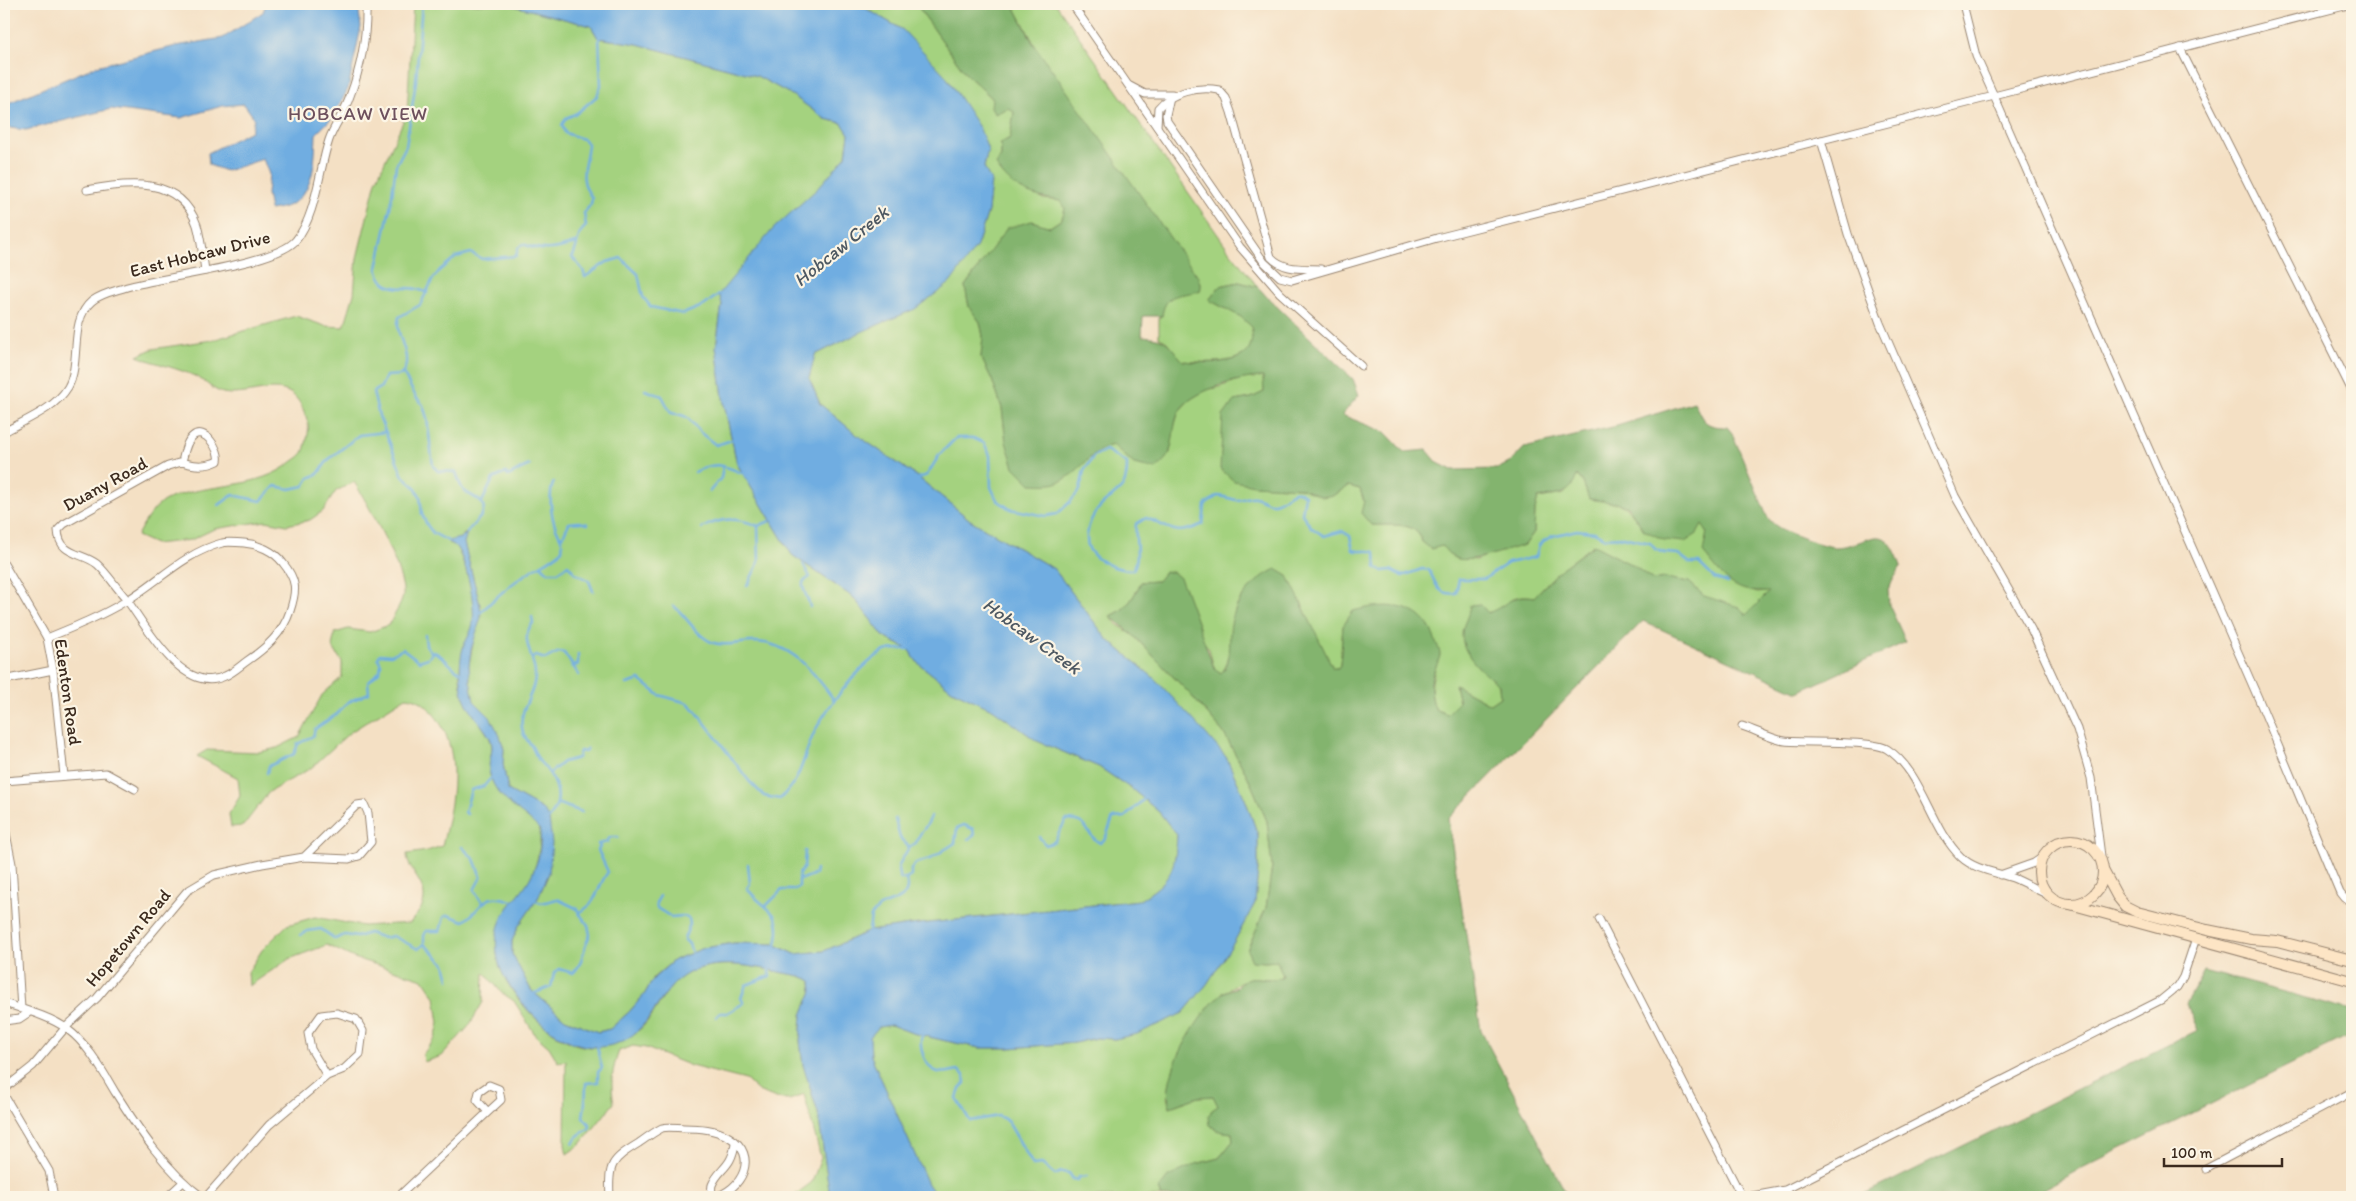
<svg xmlns="http://www.w3.org/2000/svg" width="2356" height="1201" viewBox="0 0 2356 1201" font-family="Itim,sans-serif">
	<rect width="100%" height="100%" fill="#fcf5e5"/>
	<filter id="ink" filterUnits="userSpaceOnUse"><feTurbulence type="fractalNoise" baseFrequency=".02" numOctaves="2"/><feDisplacementMap in="SourceGraphic" scale="10" xChannelSelector="R" yChannelSelector="G"/><feConvolveMatrix kernelMatrix="1 2 1 2 8 2 1 2 1" color-interpolation-filters="sRGB"/></filter>
	<filter id="wash" filterUnits="userSpaceOnUse"><feTurbulence type="fractalNoise" baseFrequency=".0096" numOctaves="4" result="noise"/><feDisplacementMap in="SourceGraphic" scale="20" xChannelSelector="R" yChannelSelector="G"/><feGaussianBlur stdDeviation="1.12" result="paint"/><feColorMatrix in="noise" values="0 0 0 0 0 0 0 0 0 0 0 0 0 0 0 0 0 1.4 0 .05"/><feComposite in="paint" operator="in"/></filter>
	<g filter="url(#wash)">
		<rect width="100%" height="100%" fill="#f4e0c4"/>
		<!-- green -->
		<g fill="#a4d27f" stroke="#707e4e">
			<path d="M413 4H507L591 26 598 38 637 44 757 76 792 95 825 119 842 123 849 134 846 156 722 304 716 347 724 404 737 464 792 555 854 598 884 637 908 649 918 663 952 690 994 710 1037 741 1099 767 1133 790 1159 812 1177 835C1175 873 1172 879 1140 900L910 925 869 931 824 951 795 954 774 944 734 943 704 948 674 960 654 977 644 995 629 1012 610 1029 598 1032 565 1019 531 990 512 954V941L518 927 538 898 549 873 542 809 508 790 503 764 504 749 473 701 470 681 469 665 480 605 464 543 465 533 460 538 449 543 456 545C466 568 479 601 473 626 469 642 461 650 460 669 459 703 474 712 489 737 496 749 487 762 490 774 495 798 525 812 540 829 541 841 539 855 535 867 524 901 492 909 497 954 501 990 553 1047 591 1047 599 1046 628 1037 635 1033 651 1023 659 1000 672 986 699 956 744 964 779 972 791 975 800 974 811 981L812 991 802 1015 800 1041 803 1065 818 1113 829 1190 833 1197H792L812 1182 821 1158 804 1094 790 1100 776 1098 758 1091 746 1080 691 1066 646 1048 633 1046 619 1051C612 1070 610 1083 614 1103L581 1144 567 1154 565 1145 566 1061 558 1062 549 1047 536 1036 514 1001 502 993 484 972 483 1002 469 1026 442 1056 424 1062 423 1054 435 1039 439 1023 435 997 423 979 354 958 327 945 289 959 249 986 248 972 262 950 287 925 315 917 363 926 410 923C413 918 420 912 422 906 431 885 407 873 407 854L427 851 442 846C453 803 464 748 432 712 424 703 418 698 406 697L349 733 311 768 269 792 243 826 231 827 229 814 240 796 238 778 197 756 207 750 259 752 277 748 299 737 322 695 342 677V662L332 646 335 633 348 629 370 632 389 625C393 616 401 606 403 596 407 576 367 501 354 482L336 491 323 511 310 520 287 525 266 521 214 529 191 540 155 544 137 536C142 525 155 504 168 499 209 482 257 491 293 461 299 457 304 454 305 447 310 429 310 424 302 407 286 373 252 399 223 393 213 390 206 382 197 377 178 368 156 364 137 356L152 349 212 340 296 316 325 326 344 327 354 294 357 258 376 181 407 113Z"/>
			<path d="M858 4H916L966 74 992 98 995 113 1008 108 1014 112 1010 138 1001 143V156L996 165 1043 199 1061 201 1065 208 1062 219 1050 227 1032 221 986 258 965 286 969 307 980 322 983 336 981 357 992 380 1002 408 1006 442 1087 459 1102 447 1114 445 1134 464 1170 453 1173 430 1179 411 1189 400 1206 390 1220 387 1241 379 1263 377 1264 392 1251 398 1234 401 1254 485C1269 486 1283 486 1298 488 1324 491 1319 504 1348 486L1360 489 1371 525C1391 526 1417 520 1422 542L1442 546 1454 558 1476 560 1504 549 1525 545 1534 532 1535 510 1538 498 1564 494 1576 475 1583 482 1589 499C1624 504 1624 500 1644 530L1702 524 1744 589 1758 593 1770 591 1746 616 1704 596 1689 582 1664 578 1653 580 1634 566 1593 545 1562 568 1534 597C1509 593 1514 602 1497 610 1488 613 1479 614 1469 616 1450 643 1479 669 1499 685L1500 697 1490 704 1455 685 1459 702 1447 714 1436 710C1427 692 1433 673 1440 655L1343 626 1340 665 1338 668H1333L1316 636 1300 599 1255 583C1249 590 1239 599 1236 608 1230 624 1233 663 1221 673L1214 668 1209 649 1158 581 1141 582C1134 597 1126 611 1110 616L1118 625 1133 635 1189 693 1223 732 1248 777 1267 821 1272 867 1266 908 1247 950 1264 962 1277 961 1281 967 1283 976C1272 982 1262 977 1250 978 1247 978 1227 991 1221 994L1167 1097 1170 1107 1198 1097 1213 1096 1219 1106 1212 1110 1219 1131 1232 1133 1233 1141 1219 1158 1196 1164 1159 1189 1162 1197H937L928 1185 871 1056 870 1037 878 1027 891 1025 912 1033 946 1041 980 1048H1009L1075 1043 1096 1038 1115 1039 1183 1013 1207 984 1234 942 1255 903 1258 869V835L1245 799 1226 757 1154 678 1107 639 1054 569 970 520 919 478 857 435 820 404 809 378 815 355 859 333 977 246 988 211 991 181 984 168 988 150 903 30Z"/>
			<path d="M1013 4H1056L1228 249 1258 287 1239 282 1220 286 1209 300 1242 317 1252 327C1252 335 1253 343 1248 350 1237 366 1199 362 1182 361L1167 342 1159 337V316H1162L1163 305 1169 298Z"/>
		</g>
		<!-- forest -->
		<g fill="#83b46e" stroke="#5f6f46">
			<path d="M916 4H1013L1033 43 1198 277 1201 287 1200 291C1180 296 1165 292 1162 316H1143L1142 336C1168 338 1166 342 1183 361 1199 363 1237 366 1248 350 1253 343 1252 335 1252 327L1241 317 1209 300 1220 286 1239 282 1258 287 1267 297 1353 379 1359 395 1342 415 1385 432 1404 452 1427 450 1438 463 1452 470 1497 469 1511 462 1524 448 1617 426 1694 402C1703 421 1704 427 1727 427L1732 433 1767 516C1769 519 1772 523 1775 525 1783 532 1827 548 1837 547 1872 544 1884 517 1901 566L1888 589 1889 605 1906 642 1798 692 1643 621 1448 819 1481 1031 1568 1197H1162L1159 1189 1168 1177 1196 1164 1219 1158 1233 1141 1232 1133 1219 1131 1209 1125 1208 1117 1212 1110 1218 1106 1213 1096 1198 1097 1170 1107C1160 1075 1197 1017 1220 995 1224 991 1232 990 1237 987 1240 984 1245 979 1249 978 1261 976 1271 983 1283 976L1277 961 1264 962 1252 961 1247 950 1266 908 1272 867 1267 821 1248 777 1223 732 1189 693 1133 635 1110 616C1126 611 1134 597 1141 582L1158 581 1165 572H1173L1180 578 1185 589 1214 668 1221 673C1233 663 1228 638 1231 624 1235 601 1255 578 1276 569L1288 576 1333 668H1338L1340 665 1343 626 1353 611C1383 603 1422 601 1434 637 1436 642 1440 650 1440 655 1439 661 1435 668 1433 673 1429 684 1431 700 1436 710L1447 714 1459 702 1455 685 1490 704 1500 697 1499 685C1485 674 1462 656 1462 635 1462 624 1469 618 1470 605L1480 604 1488 613C1507 606 1511 593 1534 597L1562 568 1594 545 1634 566 1653 580 1664 578 1689 582 1704 596 1739 607 1746 615 1769 592C1733 594 1724 578 1703 552L1707 532 1702 525 1697 534 1685 542 1664 540 1644 530 1628 507 1616 503 1589 499 1583 482 1577 475C1570 497 1558 494 1538 498L1535 510 1534 532 1525 545C1508 549 1467 566 1453 557 1449 555 1445 549 1442 546L1431 549 1422 542C1417 520 1391 526 1371 525L1361 513 1364 501 1360 489 1348 486 1334 495 1322 497 1300 488 1254 485 1234 481 1220 469 1223 416 1234 401 1251 398 1264 392 1263 377C1241 377 1187 391 1178 414 1173 426 1174 439 1170 451 1169 457 1160 464 1156 469L1134 464 1113 445C1088 450 1076 481 1051 484 1044 485 1037 484 1031 484L1014 467 1006 442 1002 408 992 380 981 357 983 336 980 322 969 307 965 286 1007 228 1032 221 1050 227 1062 219 1065 208 1061 201C1033 197 1011 190 996 165L1001 156V143L1010 138 1014 112 1008 108 995 114 991 107 992 98 966 74Z"/>
			<path d="M2204 971 2352 1010V1034L2082 1168 2028 1197H1859L2198 1030 2186 1004Z"/>
		</g>
		<!-- water -->
		<g fill="#6fade1" stroke="#556c80">
			<path d="M266 4H358L361 27 348 89 333 117 316 134C315 159 315 192 290 205 284 208 276 209 270 210L267 194 269 174 263 159 226 171 209 165 208 153 251 131 254 118 244 104 222 106 181 118 111 109 26 130 10 128 6 116V104L97 66 176 46 223 38 263 12Z"/>
			<path d="M507 4H858L903 30 945 75 980 129 988 150 984 167 991 181 988 211 977 246 950 283 915 309 859 333 815 355 809 378 820 404 857 435 919 478 970 520 1054 569 1107 639 1154 678 1199 726 1226 757 1245 799 1258 835V869L1255 903 1234 942 1207 984 1183 1013 1137 1034 1115 1039 1096 1038 1075 1043 1009 1048H980L946 1041 912 1033 891 1025 879 1027 870 1037 871 1056 928 1184 937 1197H833L829 1190 818 1113 803 1065 800 1041 802 1015 812 991 811 981C800 974 791 975 779 972 744 964 699 956 672 986 656 1004 647 1028 625 1040 582 1062 540 1028 516 995 507 982 499 971 497 954 491 909 523 901 535 867 540 856 541 842 540 830 523 811 497 801 490 775 486 762 496 750 490 738 480 720 467 712 462 690 460 677 459 661 463 648 465 641 470 635 472 627 477 611 467 561 456 547 454 544 450 544 448 541L460 538 467 533 464 543 480 605 481 617 471 650 469 665 470 681 474 701 490 717 500 736 504 749 503 764 508 790 542 809 549 818 552 843 549 873 538 898 518 927 512 941V954L531 990 565 1019 598 1032 610 1029 629 1012 644 995 654 978 674 960 704 948 734 943 774 944 795 954 824 951 869 931 910 925 1140 900C1171 880 1175 872 1177 835L1159 812 1133 790 1099 767 1037 741 994 710 952 690 918 663 908 649 884 637 854 598 792 555 737 464 724 404 716 347 722 304 719 294 773 229 817 189 846 156 849 134 842 123 825 119 792 95 757 76 637 44 598 38 591 26Z"/>
		</g>
		<g fill="none" stroke-linecap="round" stroke-linejoin="round">
			<!-- stream -->
			<g stroke="#6fade1" stroke-width="2.5">
				<path d="M422 4 416 81 406 146 396 165 391 203 377 268C384 299 409 281 427 293"/>
				<path d="M599 35 601 86 597 96 577 113 566 118 562 125 565 133 583 139 588 144C586 166 577 178 592 198L591 204 584 213 586 226C575 235 579 247 572 257L583 270 585 277 607 262 621 258 638 274 643 297 651 307 683 314 705 305 719 294"/>
				<path d="M403 373 416 397 423 405 427 418 433 466 438 471 456 472C458 477 459 483 462 488 467 497 490 499 482 514 479 521 471 525 467 533"/>
				<path d="M645 390 662 396 671 413C687 415 688 417 697 429 702 435 710 440 716 445L732 440"/>
				<path d="M695 472C716 461 722 465 742 473"/>
				<path d="M919 478 927 475 940 454 956 438H973L984 443 990 455 991 487 997 500 1010 509 1046 516 1057 514 1070 502 1080 490 1084 470 1094 456 1106 450 1127 463C1127 471 1127 479 1123 486 1116 495 1107 499 1100 507 1087 521 1080 546 1097 558 1109 566 1119 570 1133 570 1141 556 1134 539 1136 524L1146 518C1171 527 1174 538 1203 524L1205 505 1217 496C1224 496 1230 499 1236 500 1242 501 1249 495 1255 497 1262 498 1267 504 1274 503 1287 501 1290 485 1305 495L1302 514 1312 528 1324 536 1342 531 1350 536 1353 550C1361 553 1367 549 1375 552L1376 568 1382 571 1391 570 1402 576 1422 569 1429 570C1436 583 1437 596 1456 593L1459 579H1484L1508 563 1536 557 1539 545 1542 542 1552 536 1577 530 1594 532 1605 538 1623 537 1650 543 1655 549 1665 553 1678 554 1690 563H1699L1714 578 1728 583"/>
				<path d="M710 491 721 478 723 466"/>
				<path d="M482 502 493 479 506 473 508 476C516 473 521 468 530 465"/>
				<path d="M219 505 233 495 261 501 275 486 290 489 304 486 309 478 318 474 328 460 359 435 386 432"/>
				<path d="M702 528C722 517 737 517 758 526"/>
				<path d="M560 535 563 536 569 523 579 522 588 524"/>
				<path d="M448 541 433 533 427 525 422 514 420 496 414 486 403 476 379 416 373 392 381 387 386 376 401 375C416 356 393 337 399 317L420 305 433 279 440 270 456 257 471 253 482 259 516 256 518 248 523 244C542 252 556 250 575 243"/>
				<path d="M803 564 810 577 803 582C802 590 809 599 810 607"/>
				<path d="M541 565 548 572H558L568 565 575 573 589 581 593 591"/>
				<path d="M747 586 759 562 758 526 770 521"/>
				<path d="M674 606C687 617 698 638 714 643 727 647 740 642 753 642 791 642 813 671 834 700"/>
				<path d="M481 612C496 597 512 583 529 572 541 564 552 560 562 550 564 541 559 535 556 528 551 517 548 491 554 482"/>
				<path d="M532 617 533 623C518 638 535 657 535 674 536 695 516 711 523 732 524 737 528 741 531 745 534 750 536 757 540 762 555 778 566 799 549 818"/>
				<path d="M425 635 426 645 432 653"/>
				<path d="M532 658 536 656 545 659 559 652 564 653 579 675"/>
				<path d="M572 666 578 665V654"/>
				<path d="M627 684 640 680 659 695 688 703 696 711 749 781 764 796 780 799C803 779 802 757 815 731 826 708 862 662 885 651 891 648 902 649 908 649"/>
				<path d="M551 772 563 762 578 758 580 751 585 752 587 748"/>
				<path d="M267 773 269 766 294 754 298 744 313 736 315 729 337 714 348 702 369 693 368 682 380 671 381 664 378 658 380 654 391 655 403 649 419 661 428 658 433 652C444 654 450 668 460 672"/>
				<path d="M559 804 582 812"/>
				<path d="M467 814 465 812 471 790 484 786 491 778"/>
				<path d="M895 819 900 838 909 847C904 858 893 867 901 879H906"/>
				<path d="M1039 837 1046 845 1054 842 1066 820C1092 820 1083 834 1100 843L1105 839 1113 818 1125 817 1144 799"/>
				<path d="M462 847 474 859 481 877 474 890 482 902"/>
				<path d="M909 847 916 843C919 832 928 827 931 816"/>
				<path d="M748 864 750 884 747 888C763 911 785 908 776 945"/>
				<path d="M800 880 815 874 816 870"/>
				<path d="M660 896 656 903 657 908 671 917 683 916 689 919 690 924 684 939 689 944 692 953"/>
				<path d="M535 901 542 903 557 899 576 908 579 912C597 906 598 884 608 872L598 850 600 847 598 844 608 842 607 840 611 837H618"/>
				<path d="M767 905 782 890H793L799 887V874L804 867 805 851"/>
				<path d="M869 931 871 916C874 913 877 909 880 907 892 900 912 901 906 879L911 876V869L916 863 930 859 955 843 957 828 964 825 973 829 974 836 968 839"/>
				<path d="M300 935 307 931 321 929 335 939 345 935 357 937 369 933 384 938 393 936 418 949 424 944V936L426 931H440L444 917 448 915 464 921C484 908 482 890 512 901"/>
				<path d="M424 944 445 964 449 979"/>
				<path d="M535 993 551 987 554 973 559 969 573 973C583 965 583 947 590 935L588 925 579 913"/>
				<path d="M716 1017 720 1013H727L744 1003 741 998 746 985 770 976 769 969"/>
				<path d="M922 1035C918 1046 925 1069 938 1072 944 1074 952 1071 958 1070L964 1075 965 1083 960 1088 957 1099 970 1121 998 1116 1007 1120 1033 1165 1042 1164 1055 1175 1061 1172 1069 1173 1073 1179 1078 1180 1079 1177 1087 1176"/>
				<path d="M573 1144C575 1137 582 1132 589 1129L590 1125 583 1117C585 1105 586 1095 586 1083L598 1082V1072L602 1068 597 1046"/>
			</g>
		</g>
	</g>
	<g filter="url(#ink)">
		<g fill="none" stroke-linecap="round" stroke-linejoin="round">
			<!-- street casing -->
			<g stroke="#988571" stroke-width="9">
				<g id="street">
					<path d="M1072 4 1240 247 1280 293 1361 366"/>
					<path d="M1963 4 1976 56 1994 96 2352 4"/>
					<path d="M2180 48 2352 391"/>
					<path d="M1130 86 1145 94H1172"/>
					<path d="M1170 97 1166 115 1167 121 1264 262 1280 277 1292 280 1437 238 1994 96 2259 700 2340 893 2344 898 2352 902"/>
					<path d="M1157 126 1158 108C1171 92 1199 86 1219 90L1226 98 1231 112 1271 257C1284 271 1303 268 1321 269"/>
					<path d="M1821 140 1848 234 1880 323 1955 496 2031 629 2077 729 2091 778 2102 864"/>
					<path d="M87 190C128 182 180 176 197 225 201 239 203 256 205 271"/>
					<path d="M4 432C25 420 55 409 68 387 82 362 68 321 92 301 102 293 115 291 127 287 161 277 277 264 296 240 316 216 319 170 329 140 334 125 345 112 350 96 361 67 367 35 366 4"/>
					<path d="M4 564 47 638 53 670 64 776"/>
					<path d="M47 638C74 627 101 616 126 601 158 582 184 553 222 543 228 541 237 543 244 543 258 544 274 551 283 563 297 580 297 590 290 611 283 633 266 648 247 661 240 666 233 673 225 676 182 697 144 622 124 596 115 586 107 573 97 564 82 552 59 556 58 530L64 524 168 466 182 462C184 454 186 441 193 436 204 426 221 450 218 461 206 467 194 466 182 462"/>
					<path d="M4 680 53 670"/>
					<path d="M1742 726C1755 730 1773 740 1785 741 1806 743 1872 740 1887 749 1923 772 1930 827 1961 857 1975 870 1996 872 2013 878 2026 883 2038 891 2051 896"/>
					<path d="M4 781 106 773 135 789"/>
					<path d="M4 823 12 864 21 1009"/>
					<path d="M2000 875 2034 863 2043 857"/>
					<path d="M1599 919 1742 1197"/>
					<path d="M4 1003C22 1009 52 1017 67 1029 88 1044 102 1070 115 1092 139 1130 166 1171 202 1197"/>
					<path d="M4 1021 19 1019 28 1013"/>
					<path d="M4 1089 33 1066 66 1027 97 998 187 891 214 875 262 864 304 857 349 859 359 856 371 842 368 813 364 804 357 805 304 857"/>
					<path d="M4 1095 49 1171 54 1197"/>
					<path d="M2206 1169 2352 1092"/>
					<path d="M167 1197 182 1183"/>
					<path d="M206 1197 269 1125 327 1076 344 1069 360 1054 363 1031 356 1019 337 1013 321 1015 308 1033 311 1049 327 1076"/>
					<path d="M398 1197 488 1112 501 1100 499 1089 489 1085 479 1092 477 1100 488 1112"/>
					<path d="M610 1197C608 1164 611 1160 639 1143 646 1138 654 1132 662 1128 668 1126 678 1128 684 1128 700 1128 715 1129 729 1137 760 1155 742 1191 713 1197"/>
					<path d="M712 1197C712 1194 711 1188 712 1185 719 1168 732 1168 735 1143"/>
					<path d="M1747 1197 1785 1190 2161 1000 2177 987 2183 977 2196 938"/>
				</g>
			</g>
			<!-- secondary casing -->
			<g stroke="#988571" stroke-width="12">
				<g id="secondary">
					<circle cx="2071" cy="872" r="32"/>
					<path d="M2103 870 2117 896 2125 906 2137 912 2207 930 2251 939 2277 941 2352 960"/>
					<path d="M2070 904 2352 981"/>
				</g>
			</g>
			<!-- street -->
			<use href="#street" stroke="#fff" stroke-width="7"/>
			<!-- secondary -->
			<use href="#secondary" stroke="#fde5c5" stroke-width="10"/>
		</g>
	</g>
	<g text-anchor="middle" dominant-baseline="central" stroke-width="4.5" stroke-linejoin="round" paint-order="stroke">
		<!-- street labels -->
		<g font-size="18" fill="#3b2a1e" stroke="#fcf5e5">
			<text transform="translate(200 254) rotate(-14)">East Hobcaw Drive</text>
			<text transform="translate(105 484) rotate(-29)">Duany Road</text>
			<text transform="translate(68 692) rotate(82)">Edenton Road</text>
			<text transform="translate(128 938) rotate(-50)">Hopetown Road</text>
		</g>
		<!-- neighbourhood labels -->
		<g font-size="19" letter-spacing="1" fill="#6d505d" stroke="#fcf5e5">
			<text x="358" y="113">HOBCAW VIEW</text>
		</g>
		<!-- water labels -->
		<g font-size="19" font-style="italic" fill="#4d5862" stroke="#fcf5e5">
			<text transform="translate(841 246) rotate(-39)">Hobcaw Creek</text>
			<text transform="translate(1032 636) rotate(36)">Hobcaw Creek</text>
		</g>
	</g>
	<!-- margin -->
	<rect width="2356" height="1201" fill="none" stroke="#fcf5e5" stroke-width="20"/>
	<!-- scale -->
	<path d="M2164 1158v8h118v-8" fill="none" stroke="#3b2a1e" stroke-width="2.5"/>
	<text x="2171" y="1158" font-size="15" fill="#3b2a1e" stroke="#fcf5e5" stroke-width="4" paint-order="stroke">100 m</text>
</svg>
